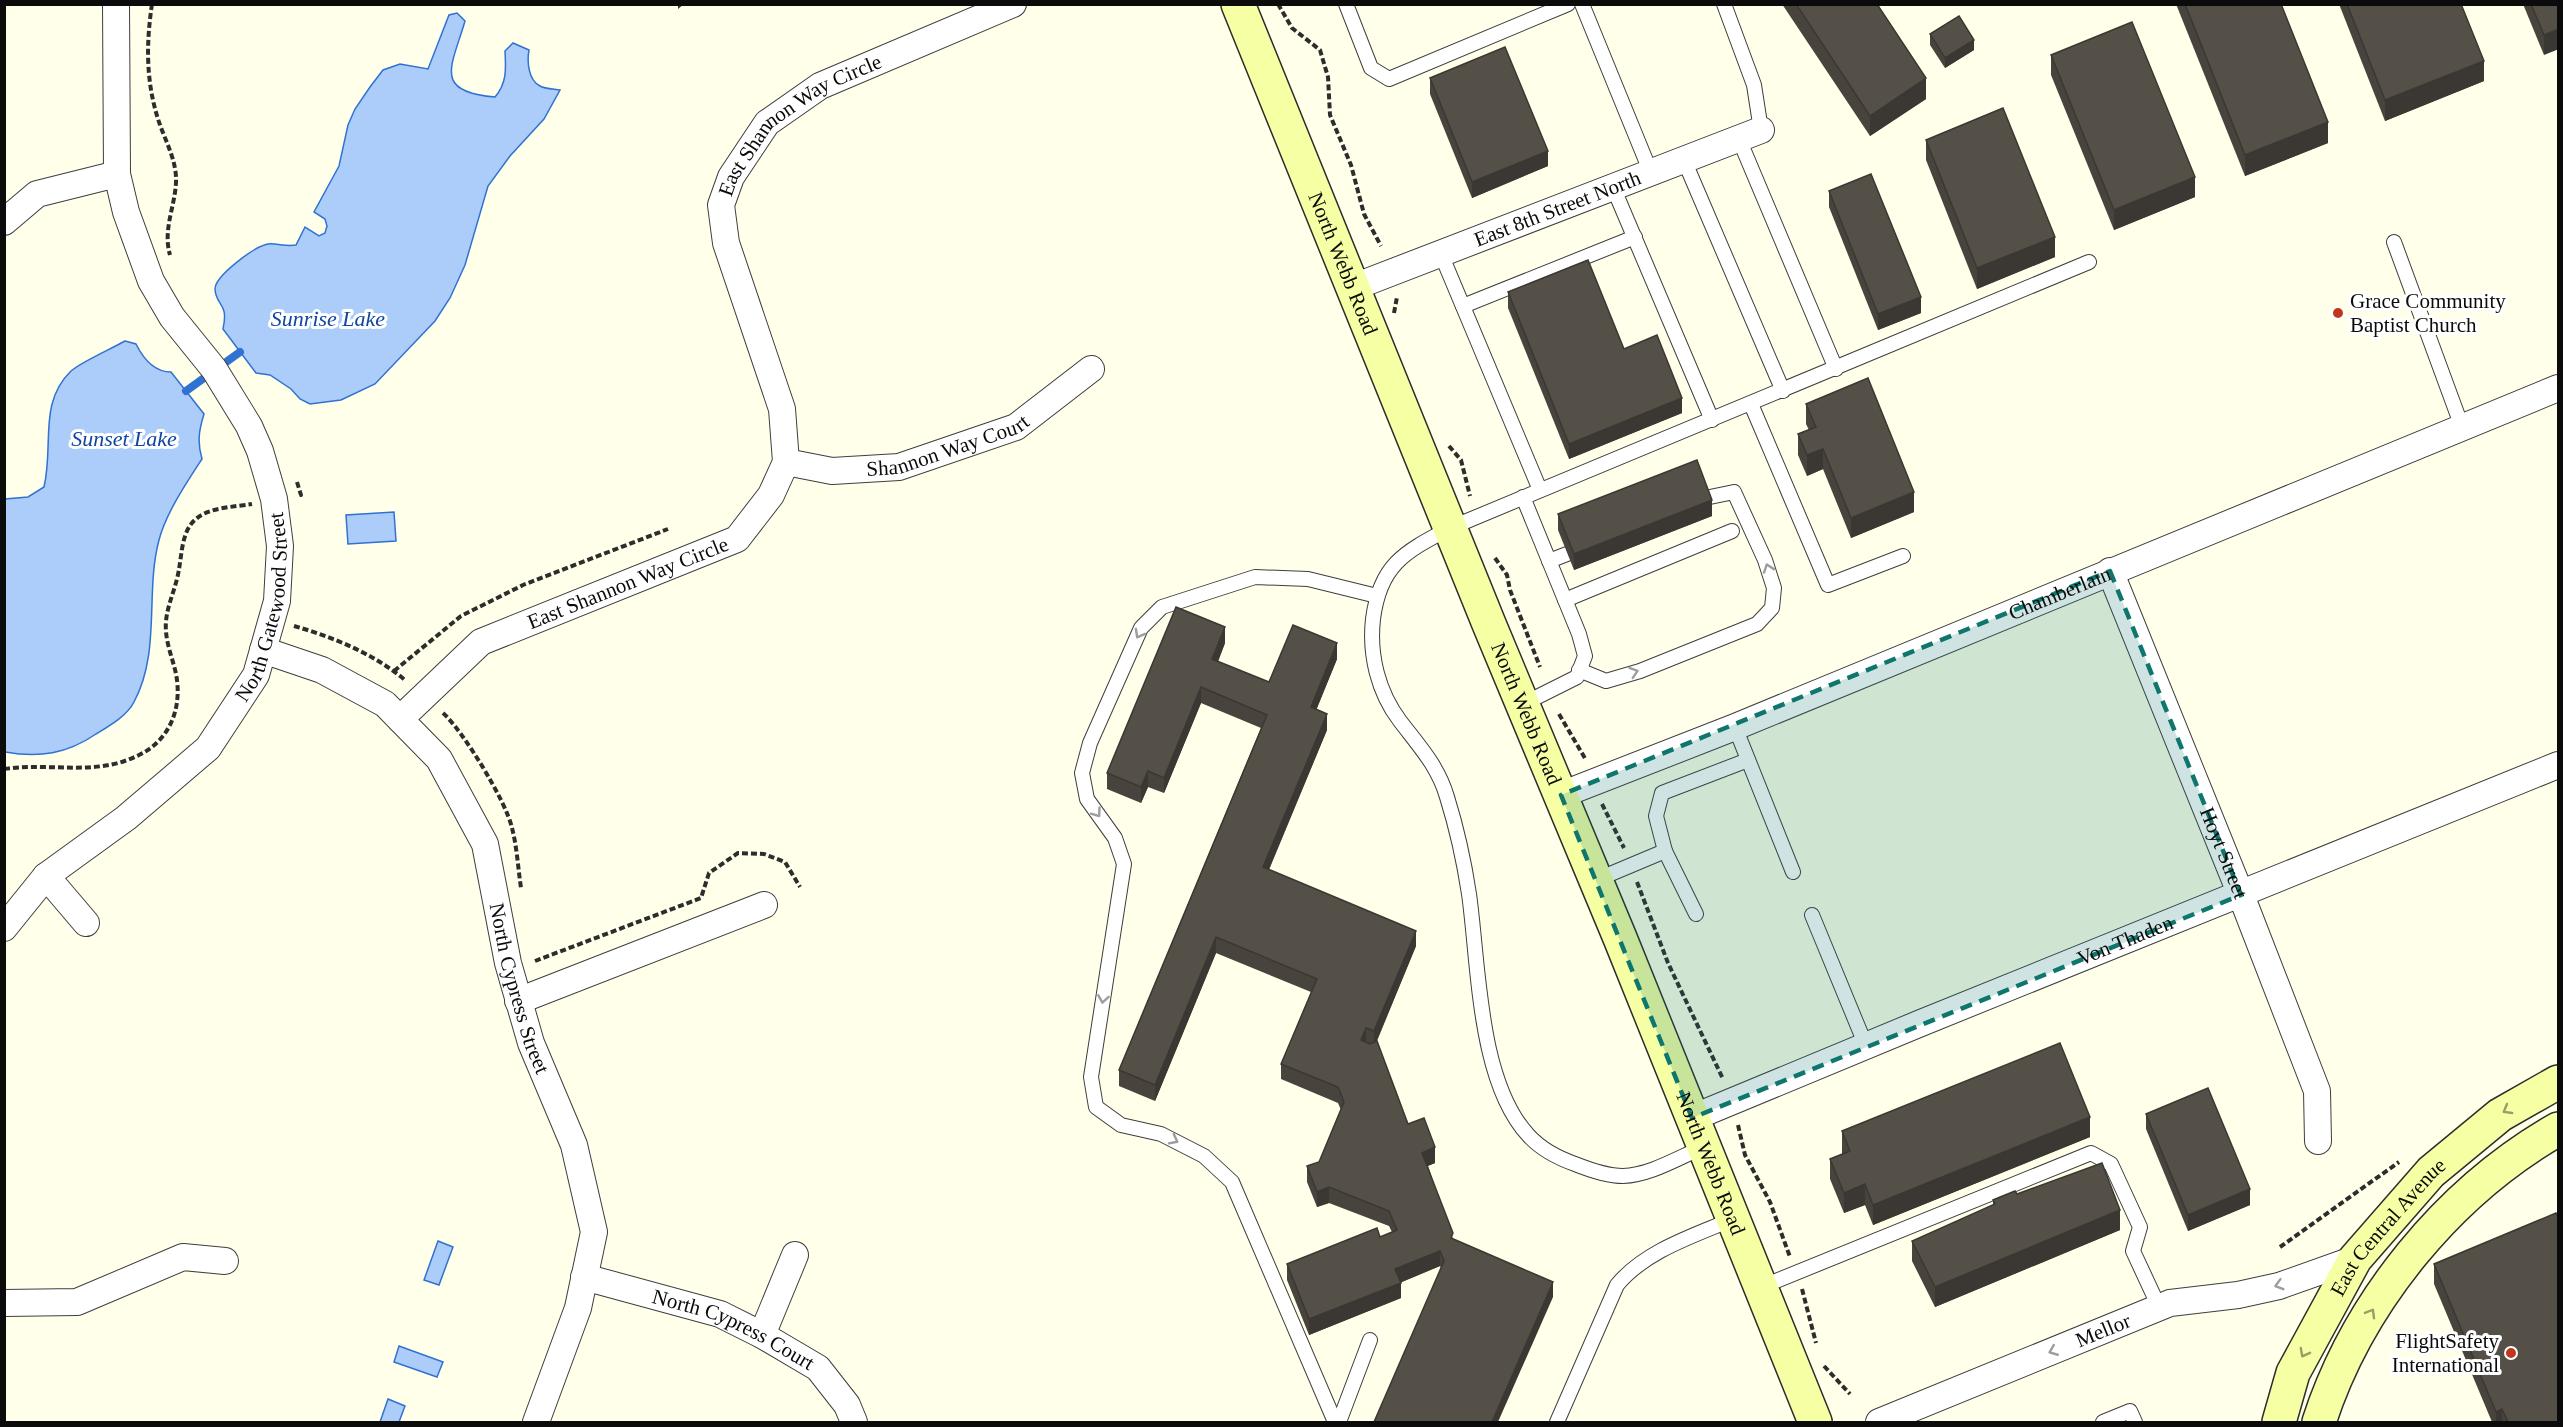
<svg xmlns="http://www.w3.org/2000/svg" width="2563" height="1427" viewBox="0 0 2563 1427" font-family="'Times New Roman',serif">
	<rect width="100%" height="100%" fill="#ffffea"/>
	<!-- water -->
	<g fill="#accdf9" stroke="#3072d2" stroke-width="1.5">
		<path d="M457 13 465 21C452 66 432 92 495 97 507 83 506 69 505 51L513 43 529 50C527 61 528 80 540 86 545 89 555 89 560 90L544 119 510 156 488 186 465 265 450 298 435 321 375 384 341 400 310 404 300 399 291 389 270 375 256 373 223 329C229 302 216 307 215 289 215 276 255 246 268 244 277 243 286 247 296 245L305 227 319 236 325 233 327 226 325 219 314 212 339 166 348 125 355 109 370 87 383 70 400 64 428 69 449 15Z"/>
		<path d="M125 341 136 344C143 358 154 372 171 372L204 414C199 430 197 442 202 459 187 482 166 513 159 540 145 592 161 652 134 702 127 716 109 726 96 734 67 754 39 758 5 752V499L28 497 44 487C54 445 38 403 71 371 81 362 111 349 125 341Z"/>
		<path d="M394 512 396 541 348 544 346 515Z"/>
		<path d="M438 1241 453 1247 439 1285 424 1280Z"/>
		<path d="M399 1346 443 1362 437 1377 394 1362Z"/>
		<path d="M388 1399 405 1406 399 1422H380Z"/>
	</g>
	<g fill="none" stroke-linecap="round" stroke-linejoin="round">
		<!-- stream -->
		<path stroke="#3072d2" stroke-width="8" d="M186 391 240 352"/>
		<!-- lane casing -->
		<g stroke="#3e3e3e" stroke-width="16">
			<g id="lane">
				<path d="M1346 4 1371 68 1389 79 1568 4"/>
				<path d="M1582 4 1651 173"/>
				<path d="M1724 4 1754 85 1761 130"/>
				<path d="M1739 139 1836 369"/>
				<path d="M1684 160 1783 391"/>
				<path d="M1613 187 1712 420"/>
				<path d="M2394 242 2462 427"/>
				<path d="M1441 254 1540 490"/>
				<path d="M1463 306 1635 237"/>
				<path d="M1751 404 1828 585 1903 556"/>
				<path d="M1549 561 1567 554"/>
				<path d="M1565 600 1732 531"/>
				<path d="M1579 670 1606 681 1640 671 1757 624 1772 608 1774 588 1765 560 1734 492 1705 498"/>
				<path d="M1523 704 1577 677 1585 656 1579 634 1523 497"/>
				<path d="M1735 727 1793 872"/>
				<path d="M1665 851 1696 914"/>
				<path d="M1596 880 1665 851 1656 816 1662 793 1748 760"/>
				<path d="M1812 915 1866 1046"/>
				<path d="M1704 1147C1679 1157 1651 1175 1623 1176 1607 1176 1590 1170 1575 1164 1558 1158 1542 1150 1529 1136 1478 1082 1479 965 1469 894 1464 861 1457 829 1447 797 1438 766 1419 746 1400 721 1378 692 1369 655 1373 619 1380 564 1405 552 1450 528L2089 262"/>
				<path d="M1761 1287 2091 1153 2111 1164 2140 1227 2133 1251 2159 1307"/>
				<path d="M1335 1422 1232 1182 1204 1156 1161 1134 1121 1125 1096 1107 1091 1077 1124 864 1115 838 1087 799 1082 773 1090 743 1141 628 1162 607 1255 577 1308 579 1377 596"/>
				<path d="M1339 1422 1370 1340"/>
				<path d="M1557 1422 1617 1285C1645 1251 1693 1236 1733 1219"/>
				<path d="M2103 1422 2130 1411 2135 1422"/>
			</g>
		</g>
		<!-- street casing -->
		<g stroke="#3e3e3e" stroke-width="28">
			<g id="street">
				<path d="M4 222 37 194 117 174"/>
				<path id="s1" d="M1354 287 1761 130"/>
				<path id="s2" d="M786 462 832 471 899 467 1016 427 1091 369"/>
				<path id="s3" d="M2110 571 2241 895 2317 1091 2318 1141"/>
				<path id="s4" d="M263 650 322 670 385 704 439 759 485 844 508 963 531 1043 574 1145 594 1232 578 1308 536 1422"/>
				<path id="s5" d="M400 719 481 642 737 539 771 495 786 462 782 409 726 243 721 205 731 177 767 123 820 86 1013 4"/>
				<path id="s6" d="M1561 795 1735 727 2558 388"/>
				<path d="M46 876 86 923"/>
				<path id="s7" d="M4 928 46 876 126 818 208 748 256 675 277 601 280 546 274 499 260 451 249 426 214 369 172 317 151 281 126 212 117 174 116 4"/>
				<path d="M518 1001 764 905"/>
				<path id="s8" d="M1692 1118 1921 1023 2558 765"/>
				<path id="s9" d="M584 1277 720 1314 762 1335 818 1368 847 1405 854 1422"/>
				<path d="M4 1303 77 1302 183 1257 225 1261"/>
				<path d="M762 1335 795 1255"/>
				<path id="s10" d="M1879 1422 2170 1303 2238 1295 2279 1286 2355 1259"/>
			</g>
		</g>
		<!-- secondary casing -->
		<g stroke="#2d2d2d" stroke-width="36">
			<g id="secondary">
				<path id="s11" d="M1238 4 1489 624 1620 938 1815 1422"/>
				<path id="s12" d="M2279 1422 2293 1373 2355 1259 2431 1172 2500 1115 2558 1082"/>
				<path d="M2319 1422C2358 1302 2448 1192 2558 1129"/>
			</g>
		</g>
		<!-- path -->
		<g stroke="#2d2d2d" stroke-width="4" stroke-dasharray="6 3" stroke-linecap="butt">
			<path d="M152 4C146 44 146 81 158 119 164 138 175 157 176 177 177 203 162 228 170 255"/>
			<path d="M1278 4 1292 28 1320 50 1328 77 1330 115 1351 165 1364 214 1381 246"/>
			<path d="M1394 313 1397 297"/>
			<path d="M1449 446 1461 460 1470 496"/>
			<path d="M297 482 301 495H298"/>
			<path d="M1495 558 1507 575 1510 590 1540 667"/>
			<path d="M294 626C333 637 374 654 405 680"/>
			<path d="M394 671 461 616 523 585 668 529"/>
			<path d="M443 713C463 731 506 801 512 828 517 847 518 868 521 888"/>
			<path d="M1559 714 1586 760"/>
			<path d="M4 769C50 762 96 777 139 755 168 741 181 712 177 680 175 664 167 648 166 631 164 610 176 590 179 569 182 553 182 530 196 519 209 507 235 507 252 504"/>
			<path d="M1602 804 1624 848"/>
			<path d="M1637 882 1668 963 1723 1079"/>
			<path d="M535 961 701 898 709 873 738 853 764 854 785 862 800 887"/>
			<path d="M1738 1125 1745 1155 1770 1202 1790 1257"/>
			<path d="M2280 1247 2399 1162"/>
			<path d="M1802 1289 1816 1343"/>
			<path d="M1824 1366 1850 1394"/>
		</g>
		<!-- lane -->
		<use href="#lane" stroke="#fff" stroke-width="14"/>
		<!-- street -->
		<use href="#street" stroke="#fff" stroke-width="26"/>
		<!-- secondary -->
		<use href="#secondary" stroke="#f7ffa5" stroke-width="33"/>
	</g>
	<!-- wall -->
	<g fill="#48443d">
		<path d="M1782 4H1877L1926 99 1870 136Z"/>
		<path d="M2176 4H2281L2328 143 2245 176Z"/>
		<path d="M2339 4H2461L2484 81 2385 121Z"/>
		<path d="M2523 4H2559L2544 55Z"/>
		<path d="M1930 34 1974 50 1945 68 1930 45Z"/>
		<path d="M2051 55 2195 197 2114 230 2051 75Z"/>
		<path d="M1430 78 1548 166 1472 198 1430 94Z"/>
		<path d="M1926 140 2055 257 1977 289 1926 160Z"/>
		<path d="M1829 191 1921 313 1878 330 1829 207Z"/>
		<path d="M1508 292 1624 349 1682 413 1569 459 1508 308Z"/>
		<path d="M1806 404 1914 512 1851 538 1823 469 1807 476 1798 455V434L1809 430 1806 424Z"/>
		<path d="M1558 514 1712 516 1574 570 1558 530Z"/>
		<path d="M1225 643 1218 662 1269 682 1337 659 1316 710 1327 730 1269 870 1416 946 1377 1041 1408 1124 1435 1163 1428 1166 1453 1239 1553 1297 1441 1268 1440 1266 1401 1282V1298L1309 1335 1287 1280V1264L1380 1237 1392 1232 1389 1226 1329 1203 1317 1207 1307 1182V1166L1319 1162 1341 1110 1338 1103 1281 1079V1064L1311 992 1216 953 1155 1101 1119 1086V1070L1261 728 1201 703 1164 793 1148 787 1141 803 1107 789V773Z"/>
		<path d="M2146 1114 2250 1205 2188 1231 2146 1129Z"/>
		<path d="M1842 1131 2090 1137 1873 1225 1865 1205 1844 1213 1830 1179V1159L1842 1154Z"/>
		<path d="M2017 1194 2120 1230 1935 1307 1912 1261V1241L1993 1205V1200Z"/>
		<path d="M2434 1264 2559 1422H2492L2434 1284Z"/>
	</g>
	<!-- shaded-wall -->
	<g fill="#3b3732">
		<path d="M678 4H684L678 9Z"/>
		<path d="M2559 29V49L2544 55V35Z"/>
		<path d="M1974 40V50L1945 68V58Z"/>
		<path d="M2484 61V81L2385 121V100Z"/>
		<path d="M1926 78V99L1870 136V116Z"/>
		<path d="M2328 122V143L2245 176V155Z"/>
		<path d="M1548 151V166L1472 198V182Z"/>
		<path d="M2195 177V197L2114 230V210Z"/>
		<path d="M2055 237V257L1977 289V268Z"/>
		<path d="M1921 297V313L1878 330V314Z"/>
		<path d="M1682 398V413L1569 459V444Z"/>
		<path d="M1823 449V469L1807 476V455Z"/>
		<path d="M1914 492V512L1851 538V518Z"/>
		<path d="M1712 500V516L1574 570V554Z"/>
		<path d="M1225 627V643L1212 675V659Z"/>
		<path d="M1337 643V659L1311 723V707Z"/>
		<path d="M1201 687V703L1164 793V778Z"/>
		<path d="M1327 714V730L1263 883V867Z"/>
		<path d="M1148 771V787L1141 803V787Z"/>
		<path d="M1416 931V946L1374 1047V1031Z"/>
		<path d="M1216 937V953L1155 1101V1085Z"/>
		<path d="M1366 1028V1044L1361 1040Z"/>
		<path d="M2090 1117V1137L1873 1225V1205Z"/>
		<path d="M1435 1147V1163L1422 1168V1153Z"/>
		<path d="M1865 1184V1205L1844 1213V1193Z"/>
		<path d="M1329 1187V1203L1317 1207V1192Z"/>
		<path d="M2250 1189V1205L2188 1231V1215Z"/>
		<path d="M2120 1210V1230L1935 1307V1287Z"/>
		<path d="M1440 1251V1266L1395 1285V1269Z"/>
		<path d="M1553 1282V1297L1498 1422H1492Z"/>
		<path d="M1401 1283V1298L1309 1335V1319Z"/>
		<path d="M2502 1409V1422H2496V1412Z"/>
	</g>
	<!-- building -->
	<g fill="#544f47" stroke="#3b3732" stroke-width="1.5">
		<path d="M1796 4H1877L1926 78 1870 116Z"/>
		<path d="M2185 4H2281L2328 122 2245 155Z"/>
		<path d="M2347 4H2461L2484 61 2385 100Z"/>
		<path d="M2531 4H2559V29L2544 35Z"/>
		<path d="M1959 16 1974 40 1945 58 1930 34Z"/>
		<path d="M2132 22 2195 177 2114 210 2051 55Z"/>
		<path d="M1505 47 1548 151 1472 182 1430 78Z"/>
		<path d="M2003 108 2055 237 1977 268 1926 140Z"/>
		<path d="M1871 174 1921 297 1878 314 1829 191Z"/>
		<path d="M1588 260 1624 349 1657 335 1682 398 1569 444 1508 292Z"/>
		<path d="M1868 378 1914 492 1851 518 1823 449 1807 455 1798 434 1816 427 1806 404Z"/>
		<path d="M1697 460 1712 500 1574 554 1558 514Z"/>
		<path d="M1176 607 1225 627 1212 659 1269 682 1293 625 1337 643 1311 707 1327 714 1263 867 1416 931 1374 1031 1366 1028 1361 1040 1370 1044 1377 1041 1408 1124 1424 1118 1435 1147 1422 1153 1453 1233 1451 1238 1553 1282 1492 1422H1374L1444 1261 1440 1251 1395 1269 1401 1283 1309 1319 1287 1264 1377 1228 1380 1237 1397 1230 1389 1211 1329 1187 1317 1192 1307 1166 1319 1162 1344 1102 1338 1087 1281 1064 1317 979 1216 937 1155 1085 1119 1070 1267 715 1201 687 1164 778 1148 771 1141 787 1107 773Z"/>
		<path d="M2060 1043 2090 1117 1873 1205 1865 1184 1844 1193 1830 1159 1850 1151 1842 1131Z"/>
		<path d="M2208 1088 2250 1189 2188 1215 2146 1114Z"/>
		<path d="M2102 1163 2120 1210 1935 1287 1912 1241 1995 1204 1993 1200 2015 1191 2017 1194Z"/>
		<path d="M2556 1213 2559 1219V1422H2508L2502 1409 2496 1412 2434 1264Z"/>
	</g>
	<!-- one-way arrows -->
	<defs><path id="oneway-chevron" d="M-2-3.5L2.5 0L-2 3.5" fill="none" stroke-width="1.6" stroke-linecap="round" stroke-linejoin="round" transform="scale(1.5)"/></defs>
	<g stroke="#9d9d9d">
		<use href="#oneway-chevron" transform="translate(1768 568) rotate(-109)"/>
		<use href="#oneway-chevron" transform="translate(1139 634) rotate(119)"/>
		<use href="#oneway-chevron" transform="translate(1634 672) rotate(-18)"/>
		<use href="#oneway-chevron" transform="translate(1097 813) rotate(54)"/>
		<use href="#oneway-chevron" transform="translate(1103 999) rotate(99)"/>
		<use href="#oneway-chevron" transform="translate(1174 1140) rotate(27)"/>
		<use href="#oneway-chevron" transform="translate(2279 1285) rotate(164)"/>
		<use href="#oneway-chevron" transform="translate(2053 1351) rotate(158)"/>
	</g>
	<g stroke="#999d67">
		<use href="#oneway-chevron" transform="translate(2507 1110) rotate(150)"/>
		<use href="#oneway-chevron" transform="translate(2371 1313) rotate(-60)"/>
		<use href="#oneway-chevron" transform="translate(2304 1353) rotate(118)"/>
	</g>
	<!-- marked area -->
	<path fill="#0f766e" fill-opacity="0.2" stroke="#0f766e" stroke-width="4.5" stroke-dasharray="12 8" stroke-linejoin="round" d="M2110 571 2241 895 1692 1118 1561 795Z"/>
	<!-- markers -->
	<g fill="#c0371f" stroke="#fff" stroke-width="2">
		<circle cx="2338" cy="313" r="6"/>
		<circle cx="2511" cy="1353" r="6"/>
	</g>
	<g text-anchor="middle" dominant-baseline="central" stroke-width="6" stroke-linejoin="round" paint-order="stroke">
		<!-- street labels -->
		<g font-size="21" fill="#0b0b0b" stroke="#fff">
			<text stroke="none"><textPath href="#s5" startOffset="864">East Shannon Way Circle</textPath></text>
			<text stroke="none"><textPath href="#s1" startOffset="218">East 8th Street North</textPath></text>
			<text stroke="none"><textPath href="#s11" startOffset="280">North Webb Road</textPath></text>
			<text stroke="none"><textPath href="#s2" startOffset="166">Shannon Way Court</textPath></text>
			<text stroke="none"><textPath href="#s5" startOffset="270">East Shannon Way Circle</textPath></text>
			<text stroke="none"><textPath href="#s6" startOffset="538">Chamberlain</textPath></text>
			<text stroke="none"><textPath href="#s7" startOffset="429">North Gatewood Street</textPath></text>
			<text stroke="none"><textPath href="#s11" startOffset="766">North Webb Road</textPath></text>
			<text stroke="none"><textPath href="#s3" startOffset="304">Hoyt Street</textPath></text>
			<text stroke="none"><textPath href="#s8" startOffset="468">Von Thaden</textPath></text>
			<text stroke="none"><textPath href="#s4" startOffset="456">North Cypress Street</textPath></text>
			<text stroke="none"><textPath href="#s11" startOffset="1252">North Webb Road</textPath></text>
			<text stroke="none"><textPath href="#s12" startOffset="226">East Central Avenue</textPath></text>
			<text stroke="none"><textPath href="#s10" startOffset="242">Mellor</textPath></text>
			<text stroke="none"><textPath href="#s9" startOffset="159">North Cypress Court</textPath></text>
		</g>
		<!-- poi labels -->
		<g font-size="21" fill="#0b0b0b" stroke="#fff" text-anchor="start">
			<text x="2350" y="301">Grace Community<tspan x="2350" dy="24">Baptist Church</tspan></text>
			<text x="2499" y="1341" text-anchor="end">FlightSafety<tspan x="2499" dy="24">International</tspan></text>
		</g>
		<!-- water labels -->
		<g font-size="22" font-style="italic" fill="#1145a1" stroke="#fff">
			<text x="328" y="318">Sunrise Lake</text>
			<text x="124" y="438">Sunset Lake</text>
		</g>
	</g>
	<!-- border -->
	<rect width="2563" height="1427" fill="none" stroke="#0b0b0b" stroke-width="12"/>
</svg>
